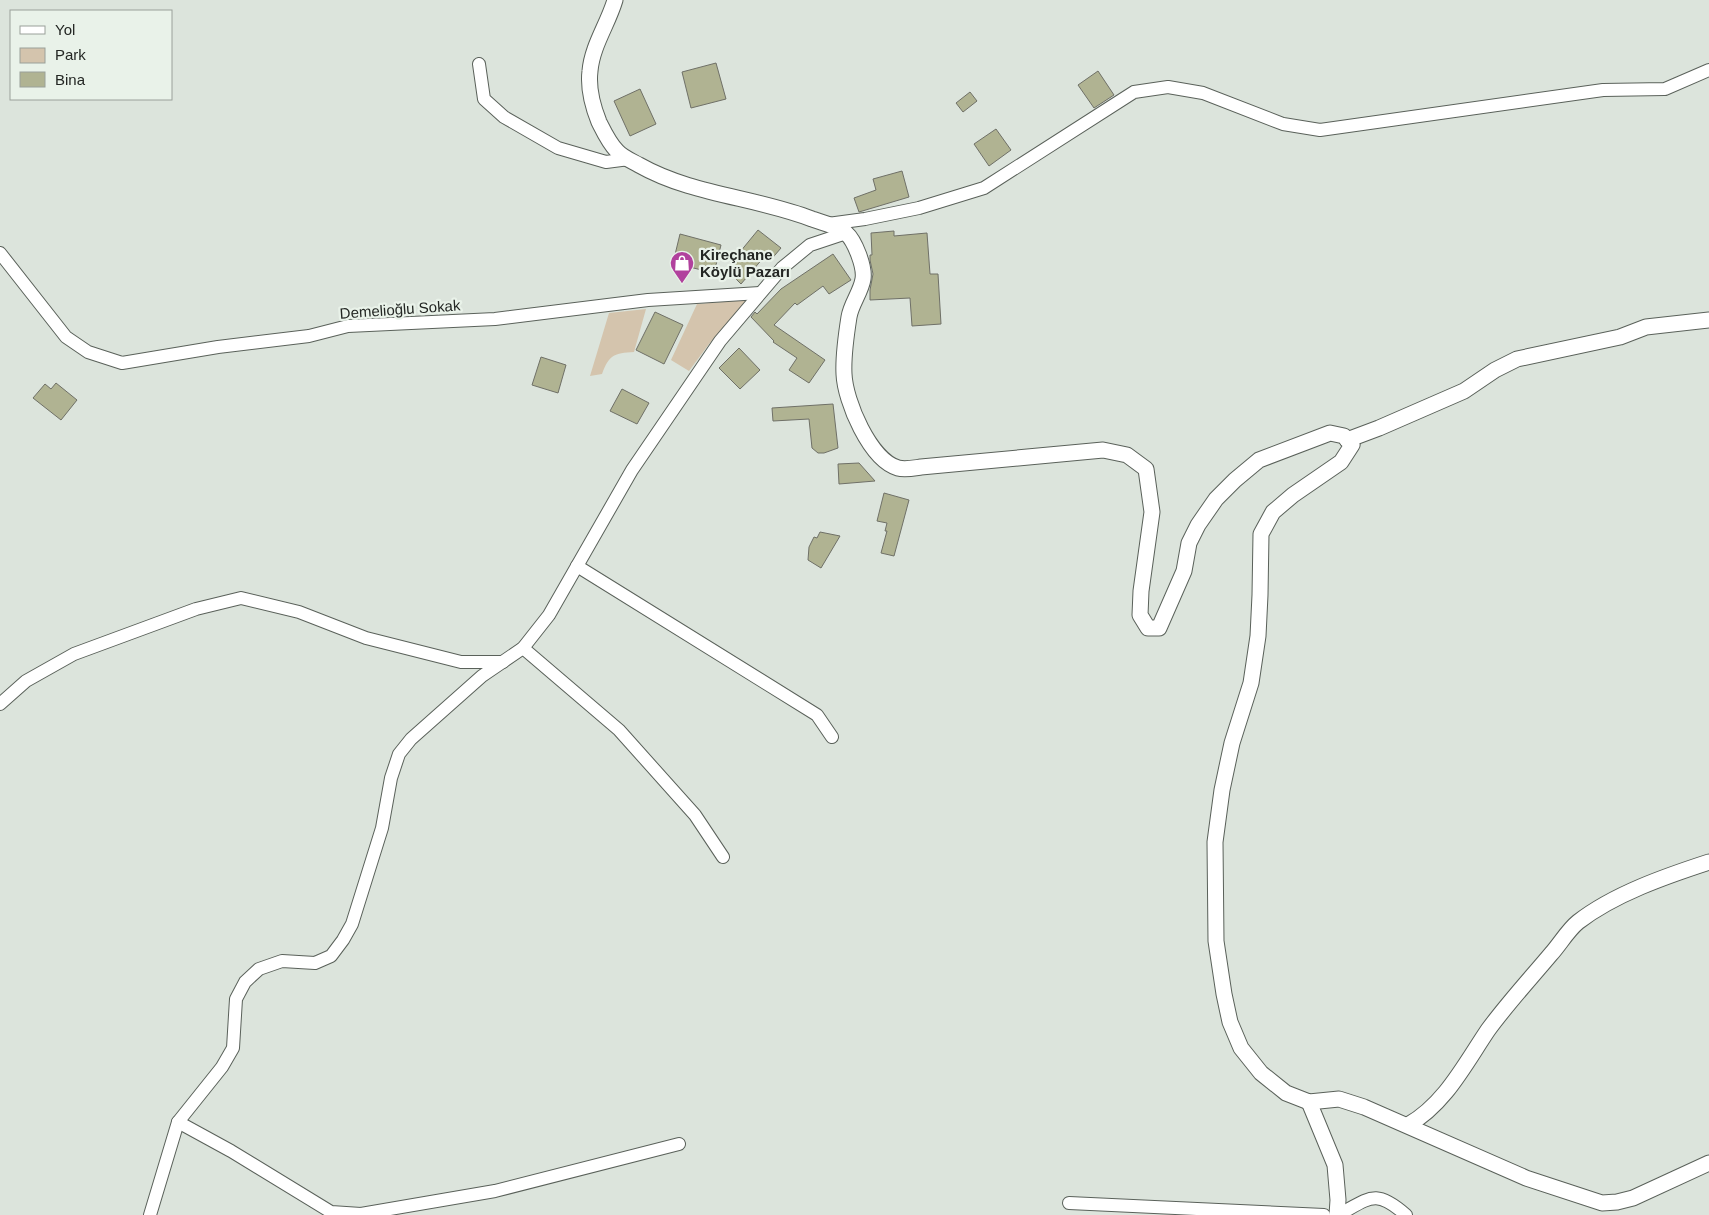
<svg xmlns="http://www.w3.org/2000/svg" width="1709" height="1215" viewBox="0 0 1709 1215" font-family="Arial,sans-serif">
	<rect width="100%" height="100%" fill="#dce4dc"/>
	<!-- green -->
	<g fill="#d4c4ad">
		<path d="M747 300 709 344 689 371 671 360 697 304Z"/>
		<path d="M646 309 634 352C614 353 609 355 602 374L590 376 609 313Z"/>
	</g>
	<!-- building -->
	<g fill="#b0b392" stroke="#6f7067">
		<path d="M716 63 726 99 691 108 682 72Z"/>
		<path d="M1098 71 1114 95 1094 108 1078 85Z"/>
		<path d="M640 89 656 124 630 136 614 101Z"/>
		<path d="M970 92 977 101 963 112 956 103Z"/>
		<path d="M996 129 1011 150 989 166 974 144Z"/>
		<path d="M902 171 909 197 859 212 854 198 876 190 873 179Z"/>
		<path d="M758 230 781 248 769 262 764 257 741 284 726 269Z"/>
		<path d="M894 231V236L927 233 930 274H938L941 324 912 326 910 298 870 300V290L873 274 870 260V255H872L871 233Z"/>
		<path d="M680 234 721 245 714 273 673 263Z"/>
		<path d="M833 254 851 280 829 294 823 286 797 305 795 303 774 325 825 360 809 383 789 370 797 358 773 342 774 341 751 317 755 312 757 314 781 289Z"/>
		<path d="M655 312 683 325 664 364 636 350Z"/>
		<path d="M739 348 760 370 740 389 719 368Z"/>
		<path d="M541 357 566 365 558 393 532 385Z"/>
		<path d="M56 383 77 400 61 420 33 398 45 384 51 389Z"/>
		<path d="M622 389 649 403 637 424 610 411Z"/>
		<path d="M833 404 838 448 824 453H818L812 448 809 419 773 421 772 408Z"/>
		<path d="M859 463 875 481 839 484 838 464Z"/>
		<path d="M884 493 909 500 894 556 881 553 887 531H885L887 523 877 521Z"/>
		<path d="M820 532 840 536 821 568 808 560 809 547 814 537 817 538Z"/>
	</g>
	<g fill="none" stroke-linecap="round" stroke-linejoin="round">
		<!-- minor casing -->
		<g stroke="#5a615a" stroke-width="14">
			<g id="minor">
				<path d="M479 64 484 99 504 117 558 148 606 162 629 159"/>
				<path d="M828 224 865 219 919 208 984 188 1134 92 1168 87 1203 93 1283 124 1320 130 1603 90 1665 89 1709 70"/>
				<path d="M0 253 66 337 88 352 122 363 218 347 309 336 348 326 495 319 648 300 760 293"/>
				<path d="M577 566 817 715 832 737"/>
				<path d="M523 648 619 730 695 815 723 857"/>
				<path d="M0 704 26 681 74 654 196 609 241 598 299 612 366 638 461 662H503"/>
				<path d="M178 1122 231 1151 331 1212 361 1214 495 1191 679 1144"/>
				<path d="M1069 1203 1324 1215"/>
				<path d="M150 1215 178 1122 222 1067 233 1048 236 999 245 982 259 969 282 961 315 963 331 956 343 940 352 924 382 828 391 778 399 754 411 739 482 676 523 648 549 615 632 470 720 341 782 268 810 245 846 233"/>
				<path d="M1338 1215C1370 1198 1375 1188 1406 1215"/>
			</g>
		</g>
		<!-- tertiary casing -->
		<g stroke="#5a615a" stroke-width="17">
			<g id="tertiary">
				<path d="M615 0C608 24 592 46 590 71 588 87 593 107 599 122 604 132 609 143 617 151 622 157 632 161 639 165 692 195 755 197 812 219 821 222 839 227 846 233 855 241 865 267 863 279 861 292 851 304 849 317 846 336 843 355 844 374 845 401 870 460 898 468 905 470 914 468 921 467L1103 450 1127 455 1146 469 1152 512 1141 591 1140 615 1148 628H1159L1184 571 1189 543 1198 525 1216 499 1235 480 1259 460 1330 433 1344 436 1352 445 1341 462 1293 495 1273 512 1261 534 1260 595 1258 636 1251 683 1232 743 1222 790 1215 842 1216 941 1224 994 1230 1022 1241 1048 1261 1073 1286 1093 1309 1102 1339 1099 1364 1107 1526 1178 1602 1203 1617 1202 1633 1198 1709 1163"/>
				<path d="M1347 440 1379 428 1464 391 1495 370 1517 359 1620 337 1646 327 1709 320"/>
				<path d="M1309 1102 1335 1165 1338 1200 1337 1215"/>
				<path d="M1408 1125C1445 1104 1465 1064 1488 1030 1507 1004 1530 979 1551 954 1560 944 1568 930 1578 922 1614 894 1666 876 1709 862"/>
			</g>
		</g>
		<!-- minor -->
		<use href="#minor" stroke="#fff" stroke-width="12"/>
		<!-- tertiary -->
		<use href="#tertiary" stroke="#fff" stroke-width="15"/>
	</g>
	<!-- icons -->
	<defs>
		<g id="shop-pin" transform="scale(1.25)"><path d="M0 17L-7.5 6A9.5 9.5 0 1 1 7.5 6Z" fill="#b1419d" stroke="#e9f2e9"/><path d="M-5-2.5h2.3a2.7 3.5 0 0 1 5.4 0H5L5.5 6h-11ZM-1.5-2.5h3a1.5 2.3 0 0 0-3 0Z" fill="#fff"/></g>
	</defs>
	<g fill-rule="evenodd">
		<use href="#shop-pin" x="682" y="263"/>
	</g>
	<g text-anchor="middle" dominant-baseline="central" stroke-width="4.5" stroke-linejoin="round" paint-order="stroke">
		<!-- poi labels -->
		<g font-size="15" font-weight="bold" fill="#232623" stroke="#e9f2e9" text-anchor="start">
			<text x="700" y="254">Kireçhane<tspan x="700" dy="17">Köylü Pazarı</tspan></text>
		</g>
		<!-- street labels -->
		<g font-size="15" fill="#232623" stroke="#e9f2e9">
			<text transform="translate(400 309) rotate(-4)">Demelioğlu Sokak</text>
		</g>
	</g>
	<!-- legend -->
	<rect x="10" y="10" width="162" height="90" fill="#e9f2e9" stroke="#9aa09a"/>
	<rect x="20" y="26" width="25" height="8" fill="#ffffff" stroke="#9aa09a"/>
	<text x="55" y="35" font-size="15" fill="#232623">Yol</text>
	<rect x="20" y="48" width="25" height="15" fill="#d4c4ad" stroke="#9aa09a"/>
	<text x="55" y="60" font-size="15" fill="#232623">Park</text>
	<rect x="20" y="72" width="25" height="15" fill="#b0b392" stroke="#9aa09a"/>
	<text x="55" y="85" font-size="15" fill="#232623">Bina</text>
</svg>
